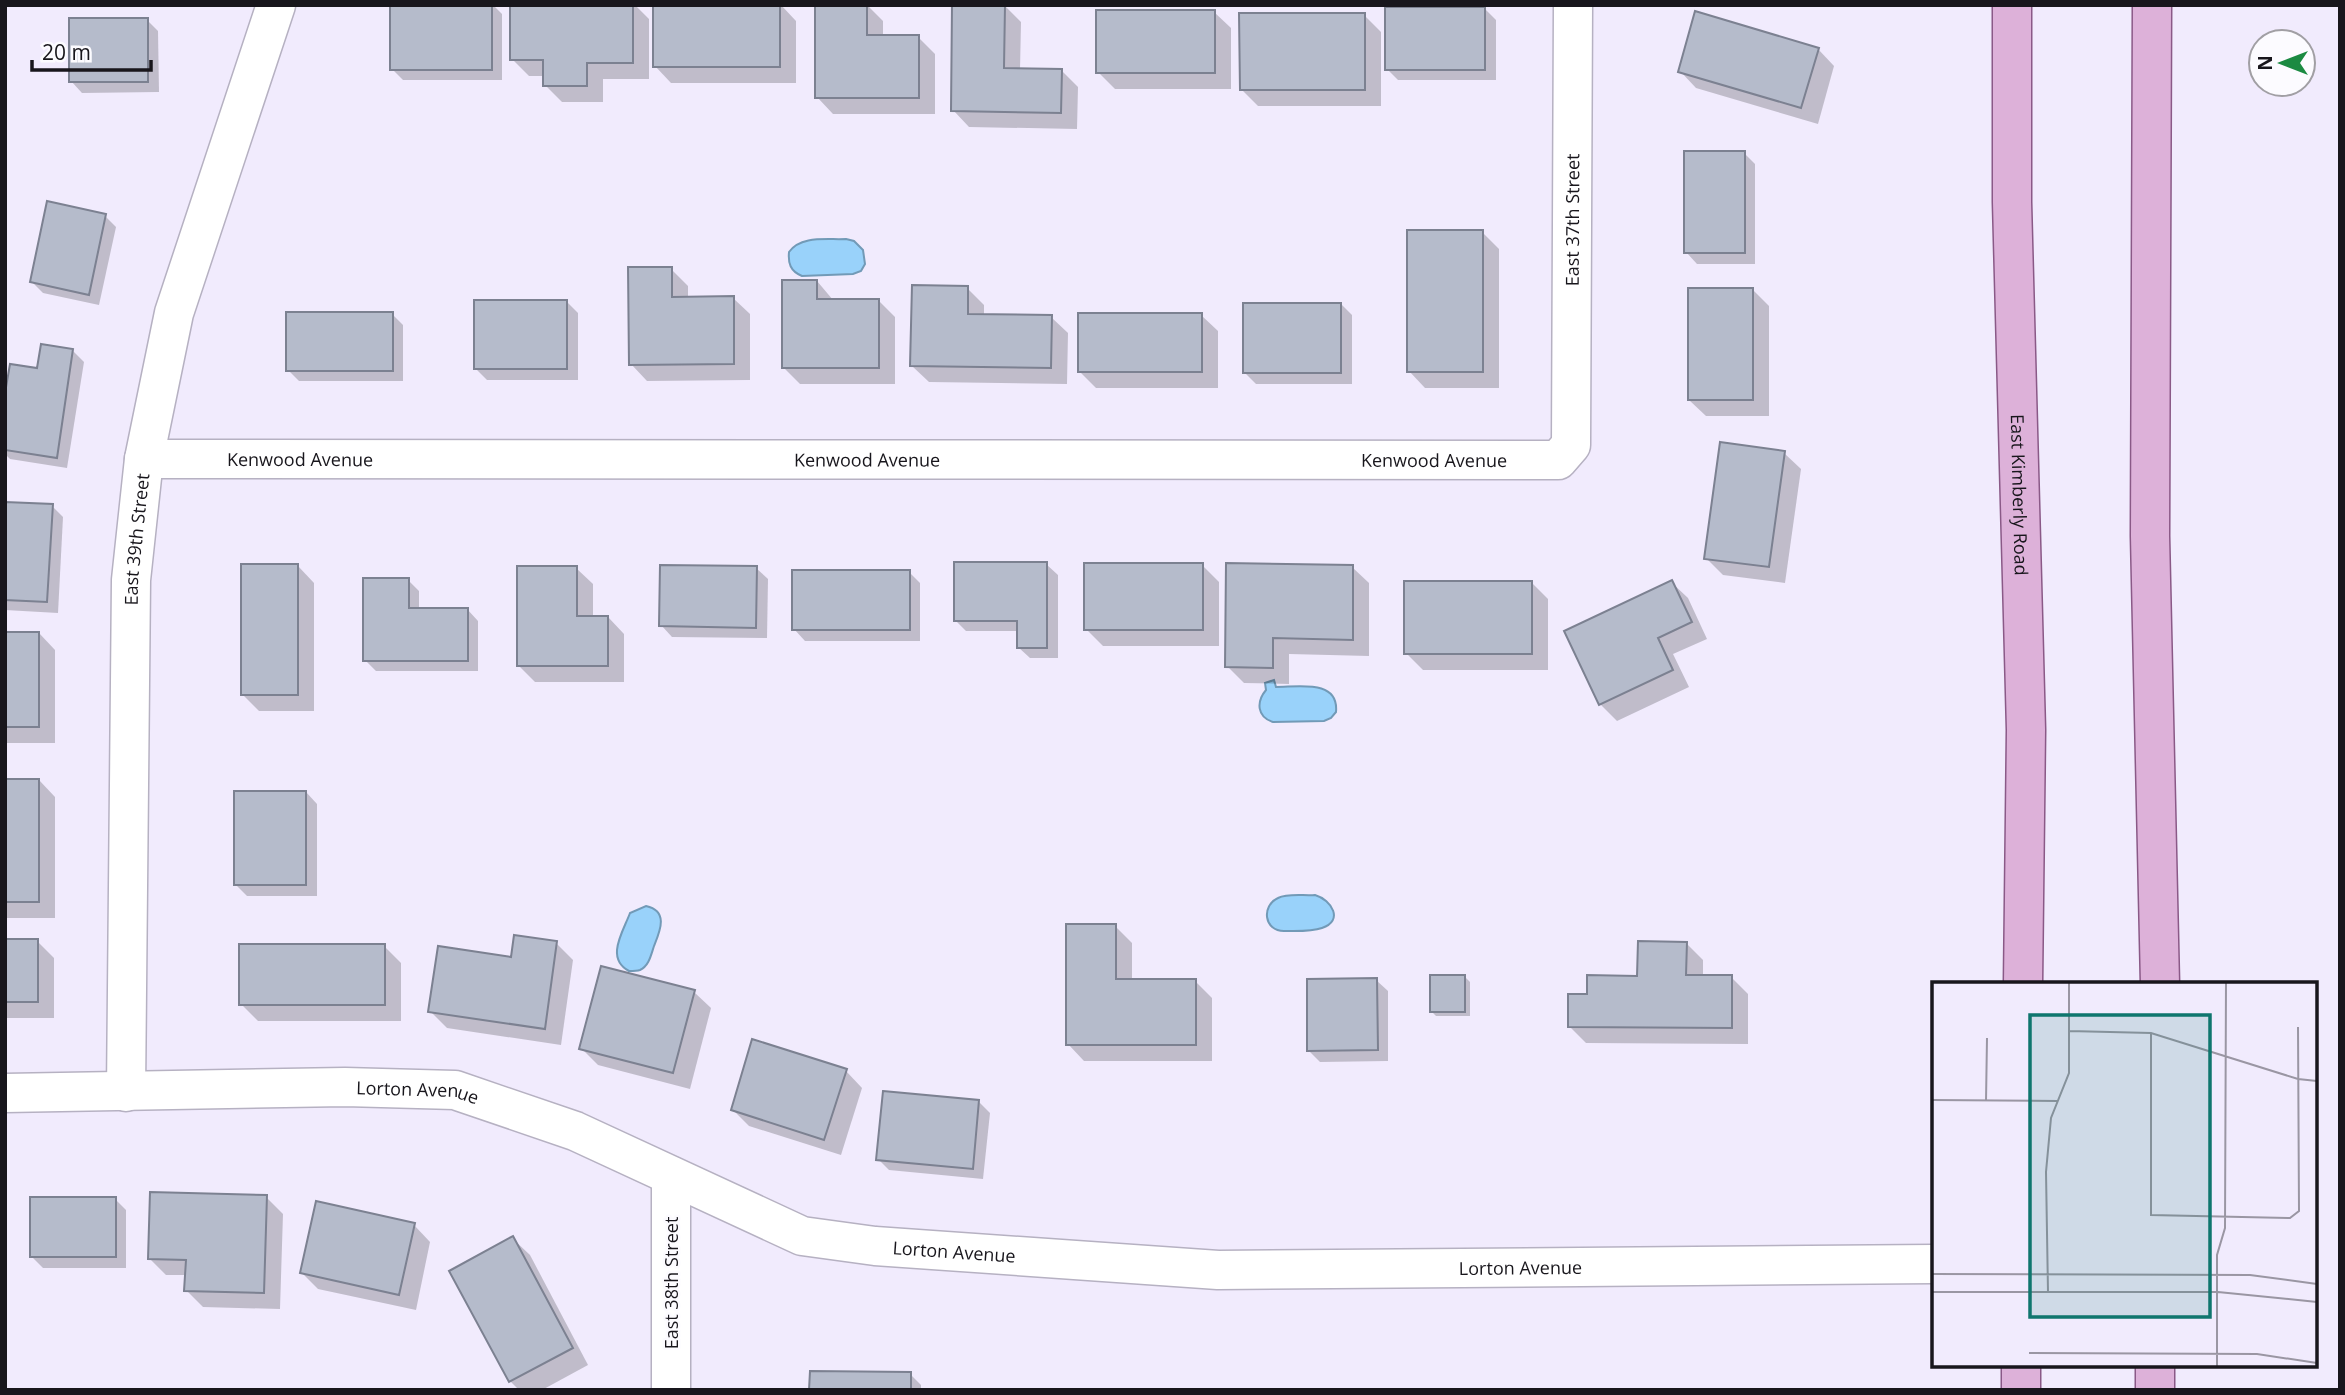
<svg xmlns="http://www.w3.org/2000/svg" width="2345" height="1395" viewBox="0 0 2345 1395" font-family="'Open Sans',sans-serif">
	<rect width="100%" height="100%" fill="#f1ebfd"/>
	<!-- water -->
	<g fill="#99d2fa" stroke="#729ab7" stroke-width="2">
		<path d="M846 239 854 241 863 250 865 264 861 271 853 274 802 276C790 271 788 263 789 252 801 235 827 240 846 239Z"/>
		<path d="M1274 680 1276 687C1299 687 1339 679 1336 712L1331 718 1324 721 1273 722C1257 717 1256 702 1266 690L1265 683Z"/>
		<path d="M1315 895C1332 900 1344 921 1322 928 1311 932 1295 931 1284 931 1264 931 1261 906 1278 898 1288 893 1304 896 1315 895Z"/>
		<path d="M646 906C669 911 660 931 654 946 651 955 649 966 640 970 637 971 632 971 629 971 605 958 623 932 630 913Z"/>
	</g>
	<!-- shadow -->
	<g fill="#0003">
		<path d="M392 5H493L502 14V80H403L392 69Z"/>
		<path d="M512 5H635L649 19V79H603V102H562L545 85V76H529L512 59Z"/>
		<path d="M655 5H781L796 21V83H671L655 66Z"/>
		<path d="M817 5H867L883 21V37H918L935 54V114H833L817 97Z"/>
		<path d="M1005 6 1021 22 1020 70H1061L1078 87 1077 129 969 127 953 110Z"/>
		<path d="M1485 9 1496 20V80H1398L1387 69Z"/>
		<path d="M1214 12 1231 28V89H1115L1098 72Z"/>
		<path d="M1364 15 1381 32V106H1258L1241 89Z"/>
		<path d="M147 20 158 31 159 92 82 93 71 81Z"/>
		<path d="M1818 49 1834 66 1818 124 1696 88 1680 71Z"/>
		<path d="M1744 153 1755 164V264H1697L1686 252Z"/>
		<path d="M105 216 116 227 99 305 43 293 32 282Z"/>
		<path d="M1482 232 1499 249V388H1425L1409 371Z"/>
		<path d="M671 269 688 286V298H733L750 314V380L647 381 631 364Z"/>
		<path d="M817 281 833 300H878L895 317V384H800L783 367Z"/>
		<path d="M967 288 984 305V316L1051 317 1068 333 1067 384 929 382 912 366Z"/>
		<path d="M1752 289 1769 306V416H1706L1689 400Z"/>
		<path d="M567 302 578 313V380H487L476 369Z"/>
		<path d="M1341 304 1352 315V384H1256L1245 373Z"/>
		<path d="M392 314 403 325V381H299L288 370Z"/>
		<path d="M1201 315 1218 331V388H1096L1079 371Z"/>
		<path d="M73 351 84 362 67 468 10 459 5 454V405L38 370Z"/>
		<path d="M1784 453 1801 469 1785 583 1723 575 1706 558Z"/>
		<path d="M5 504 52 506 63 517 58 613 5 610Z"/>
		<path d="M1046 564 1058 575V658H1030L1018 647V631H966L955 620Z"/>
		<path d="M1202 565 1219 582V646H1103L1086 629Z"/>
		<path d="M298 566 314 583V711H259L242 694Z"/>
		<path d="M1352 567 1369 583V656L1289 654V684L1244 683 1227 666Z"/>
		<path d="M576 568 593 584V617H608L624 634V682H535L519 666Z"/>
		<path d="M756 568 768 579 767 638 672 637 661 625Z"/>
		<path d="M909 572 920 583V641H805L794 629Z"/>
		<path d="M408 580 419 591V609H467L478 621V671H376L365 660Z"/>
		<path d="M1531 582 1548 599V670H1423L1406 653Z"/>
		<path d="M1671 582 1688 598 1707 639 1673 654 1689 687 1617 721 1600 704Z"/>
		<path d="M5 633H39L55 650V743H5Z"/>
		<path d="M5 780H39L55 797V918H5Z"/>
		<path d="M306 792 317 804V896H247L236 885Z"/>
		<path d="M1115 926 1132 943V981H1195L1212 998V1061H1084L1068 1044Z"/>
		<path d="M5 941H37L54 958V1018H5Z"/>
		<path d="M556 943 573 960 561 1045 447 1028 430 1011 512 959Z"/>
		<path d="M1686 943 1703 960V977H1731L1748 994V1044L1586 1043 1569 1026 1589 995 1639 977Z"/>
		<path d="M384 946 401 963V1021H258L241 1004Z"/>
		<path d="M1465 977 1470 982V1016H1436L1431 1011Z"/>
		<path d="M1376 980 1388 991V1061L1320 1062 1309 1051Z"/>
		<path d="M694 992 711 1008 690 1089 598 1065 581 1048Z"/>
		<path d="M846 1071 862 1088 841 1155 749 1126 732 1109Z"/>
		<path d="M979 1102 990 1113 983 1179 889 1170 878 1159Z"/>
		<path d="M266 1197 283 1214 280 1309 203 1307 186 1290 187 1275H166L149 1258Z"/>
		<path d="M115 1199 126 1210V1268H43L32 1257Z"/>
		<path d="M414 1225 430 1242 416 1310 318 1289 302 1273Z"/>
		<path d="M513 1239 530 1255 588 1365 542 1390H519L510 1381 451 1272Z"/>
		<path d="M910 1374 921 1385V1390H811Z"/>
	</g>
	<!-- building -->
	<g fill="#b5bbcb" stroke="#7c8191" stroke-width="2">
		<rect x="390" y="5" width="102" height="65"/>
		<path d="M510 5H633V63H587V86H543V60H510Z"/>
		<rect x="653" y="5" width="127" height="62"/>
		<path d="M815 5H867V35H919V98H815Z"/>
		<path d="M952 5H1005L1004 68 1062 69 1061 113 951 111Z"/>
		<rect x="1385" y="7" width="100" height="63"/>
		<rect x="1096" y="10" width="119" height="63"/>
		<path d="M1695 11 1819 48 1801 108 1678 72Z"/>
		<path d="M1239 13H1365V90H1240Z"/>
		<rect x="69" y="18" width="79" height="64"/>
		<rect x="1684" y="151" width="61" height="102"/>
		<path d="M47 201 106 214 89 295 30 282Z"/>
		<rect x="1407" y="230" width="76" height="142"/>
		<path d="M628 267H672V297L734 296V364L629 365Z"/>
		<path d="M782 280H817V299H879V368H782Z"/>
		<path d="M912 285 968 286V314L1052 315 1051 368 910 366Z"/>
		<rect x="1688" y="288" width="65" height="112"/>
		<rect x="474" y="300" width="93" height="69"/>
		<rect x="1243" y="303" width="98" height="70"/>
		<rect x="286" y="312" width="107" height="59"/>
		<rect x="1078" y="313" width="124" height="59"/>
		<path d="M41 344 73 349 57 458 5 450V393L10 364 37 368Z"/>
		<path d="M1720 442 1785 451 1769 567 1704 559Z"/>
		<path d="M5 502 53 504 47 602 5 600Z"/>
		<path d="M954 562H1047V648H1017V621H954Z"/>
		<rect x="1084" y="563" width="119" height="67"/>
		<path d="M1226 563 1353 565V640L1273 638V668L1225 667Z"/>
		<rect x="241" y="564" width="57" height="131"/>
		<path d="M660 565 757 566 756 628 659 626Z"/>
		<path d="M517 566H577V616H608V666H517Z"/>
		<rect x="792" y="570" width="118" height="60"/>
		<path d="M363 578H409V608H468V661H363Z"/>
		<path d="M1672 580 1692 622 1658 638 1673 670 1599 705 1564 631Z"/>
		<rect x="1404" y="581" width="128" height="73"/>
		<rect x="5" y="632" width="34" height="95"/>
		<rect x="5" y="779" width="34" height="123"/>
		<rect x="234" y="791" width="72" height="94"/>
		<path d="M1066 924H1116V979H1196V1045H1066Z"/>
		<path d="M514 935 557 941 545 1029 428 1012 438 946 511 957Z"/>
		<rect x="5" y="939" width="33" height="63"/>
		<path d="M1638 941 1687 942 1686 975H1732V1028L1568 1027V994H1587V975L1637 976Z"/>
		<rect x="239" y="944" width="146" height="61"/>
		<path d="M601 966 695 990 673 1073 579 1049Z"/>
		<rect x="1430" y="975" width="35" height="37"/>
		<path d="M1377 978 1378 1050 1307 1051V979Z"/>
		<path d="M752 1039 847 1069 824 1140 731 1110Z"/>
		<path d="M883 1091 979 1100 973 1169 876 1160Z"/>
		<path d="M150 1192 267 1195 264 1293 184 1291 186 1260 148 1259Z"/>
		<rect x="30" y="1197" width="86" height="60"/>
		<path d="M316 1201 415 1223 399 1295 300 1273Z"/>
		<path d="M513 1236 573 1348 509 1382 449 1271Z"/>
		<path d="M810 1371 911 1372V1390H809Z"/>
	</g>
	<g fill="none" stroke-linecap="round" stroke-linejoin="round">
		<!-- minor casing -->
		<g stroke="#b6b1c2" stroke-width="41">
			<g id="minor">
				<path id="s1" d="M144 459 1558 460 1571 445 1573 5"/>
				<path id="s2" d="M126 1092 131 580 144 459 174 313 276 5"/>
				<path id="s3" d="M5 1093 345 1087 455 1090 575 1131 802 1236 875 1246 1218 1270 1934 1264"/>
				<path d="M671 1390V1176"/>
			</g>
		</g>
		<!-- major casing -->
		<g stroke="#8a5987" stroke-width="41">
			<g id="major">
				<path id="s4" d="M2012 5V202L2026 730 2023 984"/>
				<path d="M2152 5 2150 536 2160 984"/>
				<path d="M2021 1390V1365"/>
				<path d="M2155 1390V1365"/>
			</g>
		</g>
		<!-- minor -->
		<use href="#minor" stroke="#fff" stroke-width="38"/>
		<!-- major -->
		<use href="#major" stroke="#ddb1d9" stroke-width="38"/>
	</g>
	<g text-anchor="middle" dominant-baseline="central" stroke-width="5" stroke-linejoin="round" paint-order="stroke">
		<!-- street labels -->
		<g font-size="18" fill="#18161c" stroke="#fcfbff">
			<text stroke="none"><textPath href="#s1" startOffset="1659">East 37th Street</textPath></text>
			<text stroke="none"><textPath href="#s1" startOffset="156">Kenwood Avenue</textPath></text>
			<text stroke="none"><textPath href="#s1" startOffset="723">Kenwood Avenue</textPath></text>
			<text stroke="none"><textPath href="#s1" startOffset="1290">Kenwood Avenue</textPath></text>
			<text stroke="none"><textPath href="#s4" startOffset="490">East Kimberly Road</textPath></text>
			<text stroke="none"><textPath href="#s2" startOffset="553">East 39th Street</textPath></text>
			<text stroke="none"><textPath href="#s3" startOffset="413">Lorton Avenue</textPath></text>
			<text stroke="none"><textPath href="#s3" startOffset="980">Lorton Avenue</textPath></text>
			<text stroke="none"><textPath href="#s3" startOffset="1547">Lorton Avenue</textPath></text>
			<text transform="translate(671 1283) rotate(-90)">East 38th Street</text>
		</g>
	</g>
	<!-- overview -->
	<g transform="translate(1932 982)">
		<rect width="385" height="385" fill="#f1ebfd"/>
		<path fill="none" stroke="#9a96a3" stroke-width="2" d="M137 49 219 51 366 97 385 99M219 51V233L358 236 367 229 366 45M0 118 126 119M54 119 55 56M0 292 318 293 385 302M0 310H286L385 320M116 310 114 190 119 136 137 91V0M97 371 325 372 385 381M285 385V273L293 246 294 0"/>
		<path fill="#0f766e" fill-opacity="0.15" stroke="#0f766e" stroke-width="3.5" d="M98 33H278V335H98Z"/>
		<rect width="385" height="385" fill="none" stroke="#18161c" stroke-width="3.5"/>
	</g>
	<!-- border -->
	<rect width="2345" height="1395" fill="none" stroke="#18161c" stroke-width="14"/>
	<!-- north arrow -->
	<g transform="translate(2282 63) rotate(270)"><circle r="33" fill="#fcfbff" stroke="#a19fa4" stroke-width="2"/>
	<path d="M0-5L12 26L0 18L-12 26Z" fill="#1b8a42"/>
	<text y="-10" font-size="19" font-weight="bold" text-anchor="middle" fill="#18161c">N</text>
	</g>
	<!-- scale -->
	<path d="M32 60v10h119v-10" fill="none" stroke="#18161c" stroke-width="3.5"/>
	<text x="42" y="60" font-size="21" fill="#18161c" stroke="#fcfbff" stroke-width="5" paint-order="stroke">20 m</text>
</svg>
